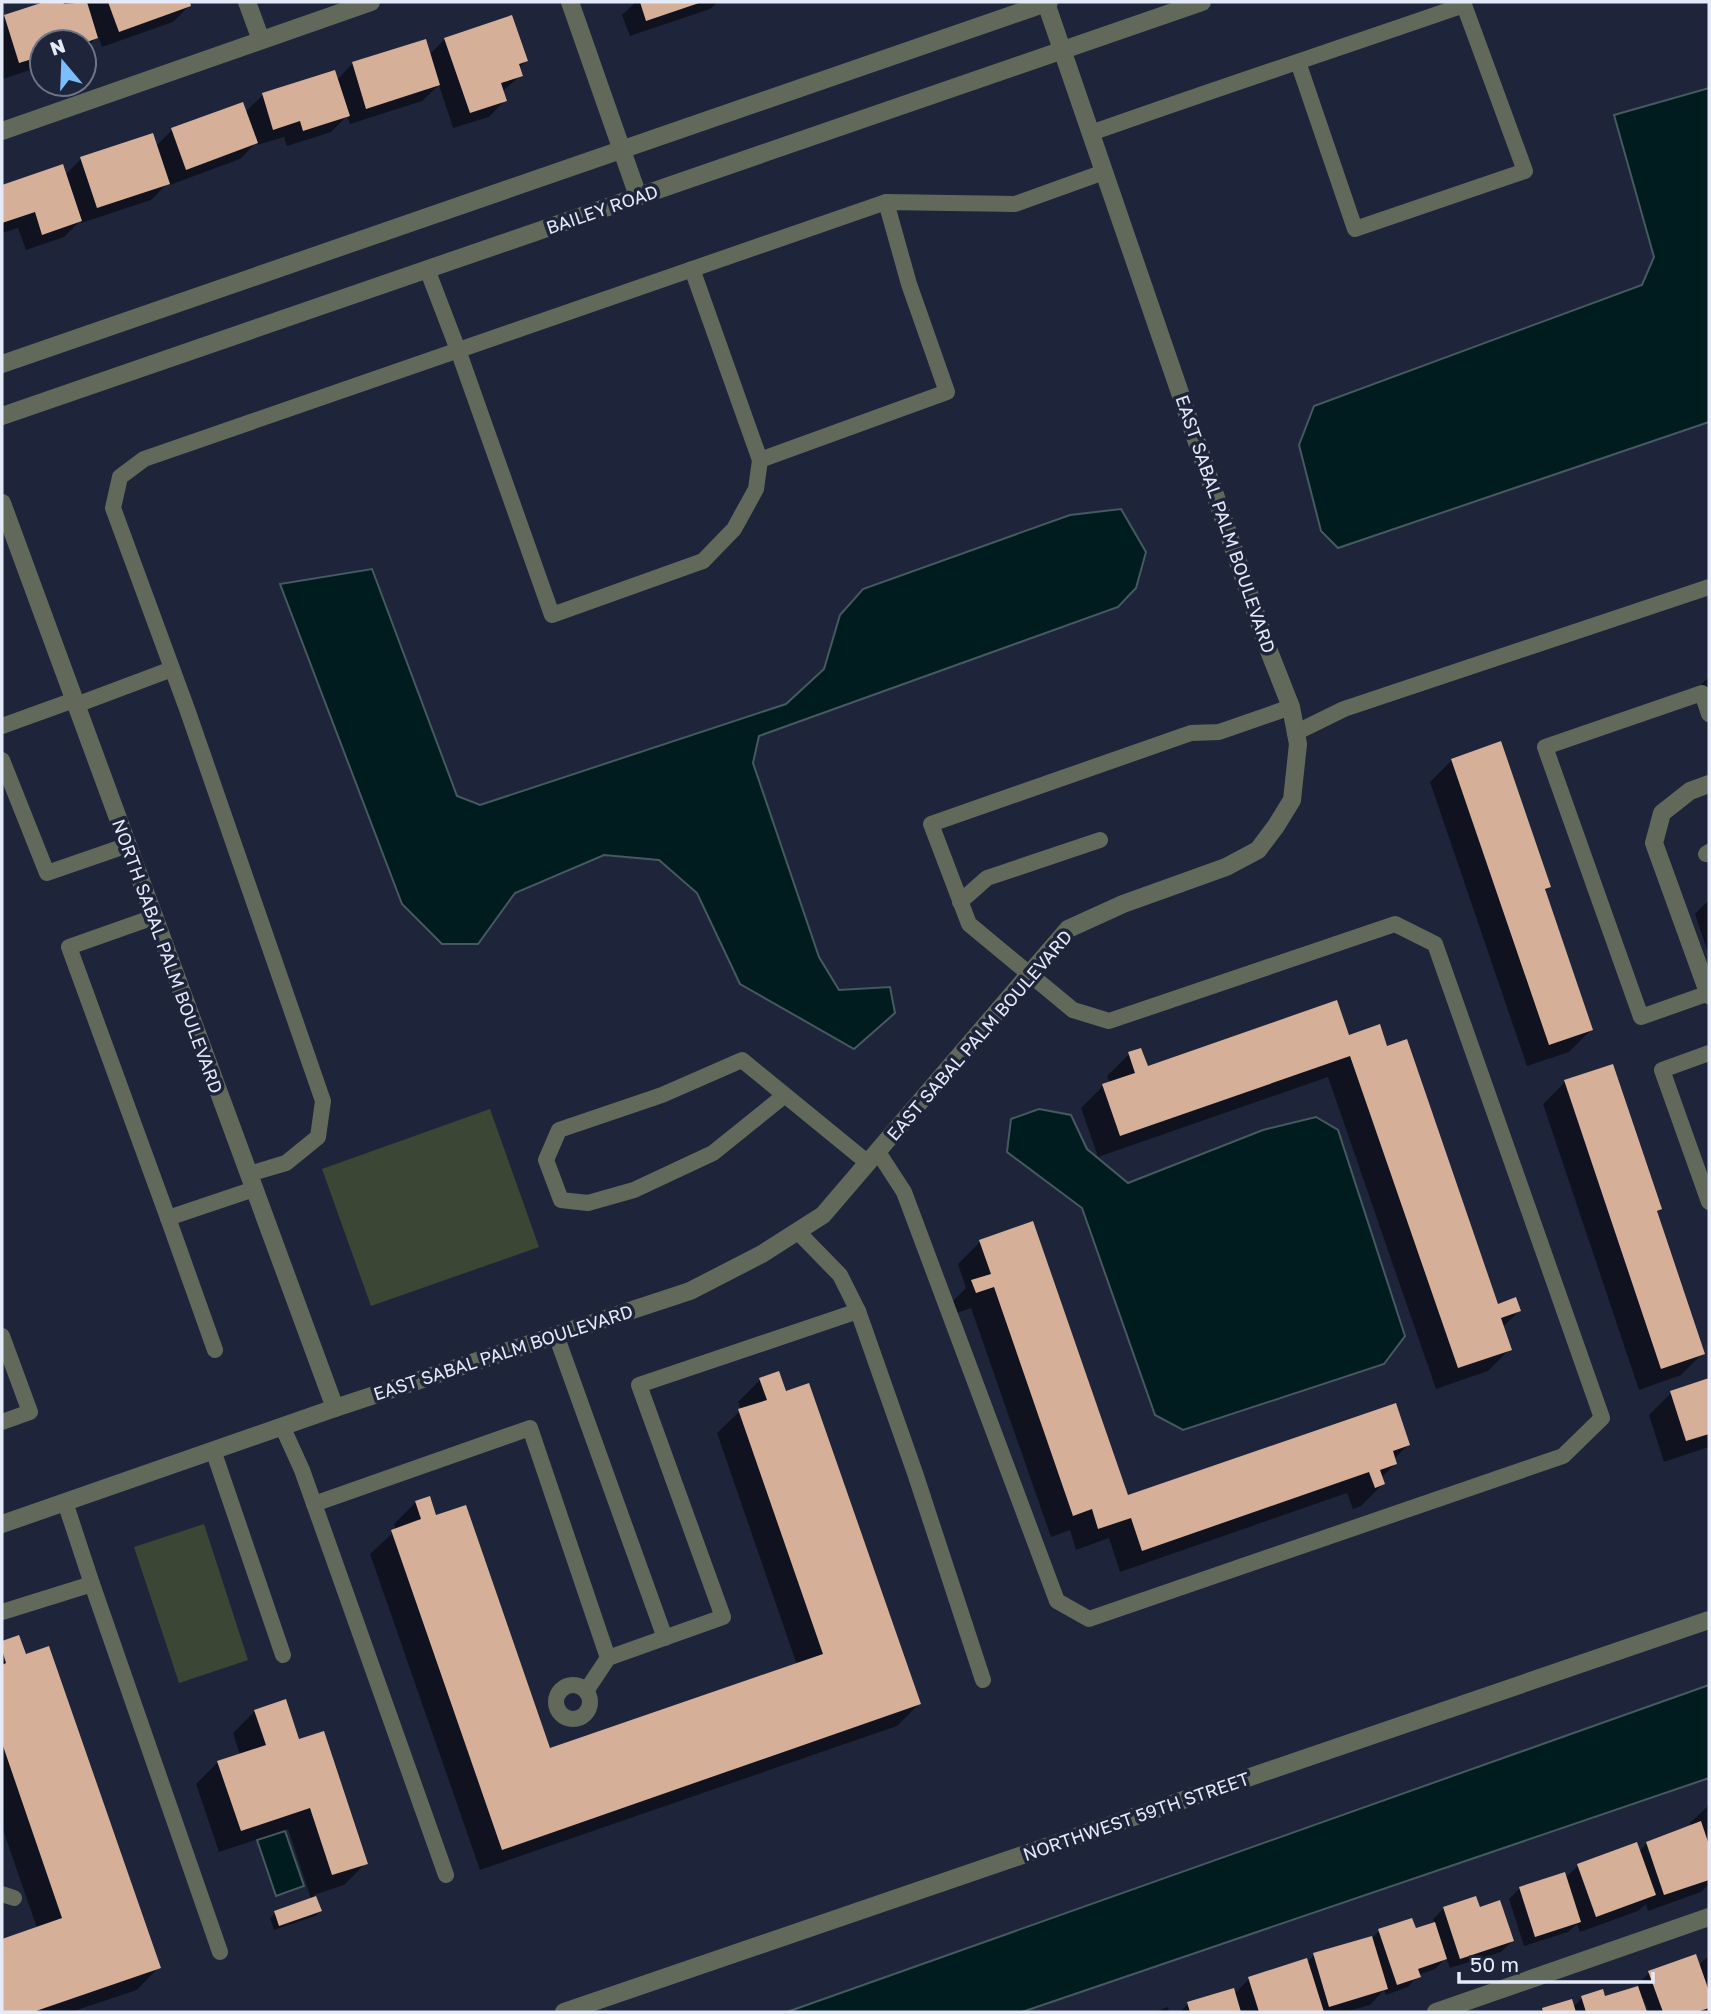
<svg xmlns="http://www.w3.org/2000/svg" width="1711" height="2014" viewBox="0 0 1711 2014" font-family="'Golos Text',sans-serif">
	<rect width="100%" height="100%" fill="#1e253b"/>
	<!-- green -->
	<g fill="#3c4634">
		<path d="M490 1109 539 1247 371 1306 322 1169Z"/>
		<path d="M204 1524 248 1660 179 1683 134 1547Z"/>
	</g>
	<!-- water -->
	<g fill="#011c1e" stroke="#455a60" stroke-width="2">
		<path d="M1709 88V422L1338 548 1321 531 1299 445 1314 406 1642 285 1654 257 1614 115Z"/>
		<path d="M1121 509 1146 552 1136 588 1118 607 759 736 753 763 819 957 839 990 890 987 895 1013 854 1049 740 984 697 893 659 860 604 855 515 893 478 944H442L402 904 280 584 372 569 457 796 480 805 786 704 824 669 840 615 863 589 1070 515Z"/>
		<path d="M1039 1109 1071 1115 1087 1149 1128 1183 1263 1130 1316 1117 1338 1130 1405 1336 1384 1364 1183 1430 1155 1415 1082 1208 1007 1152 1011 1119Z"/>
		<path d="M1709 1685V1778L1022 2012H787Z"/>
		<path d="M285 1831 304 1886 276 1896 257 1840Z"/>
	</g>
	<!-- shadow -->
	<g fill="#0007">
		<path d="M50 2H61L62 6 75 2H188L189 6 173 22 102 47 98 36 84 50V42H42V66L3 79 2 19 5 16Z"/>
		<path d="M633 2H718L710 9 630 36 622 15 634 4Z"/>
		<path d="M445 39 526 61 519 68 521 75 502 92 505 100 489 117 453 128 439 85 422 101 350 124 347 116 331 132 287 146 284 137 257 145 256 143 240 159 170 185 169 182 151 200 81 223 80 221 64 237 26 250 18 228 2 233V187L62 167 65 175 81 159 156 146 172 130 245 112 263 95 337 80 352 64 425 41 429 55Z"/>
		<path d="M1709 677V720L1698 688Z"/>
		<path d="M1452 760 1549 887 1544 892 1591 1030 1569 1052 1527 1066 1430 782Z"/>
		<path d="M1709 900V956L1695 914Z"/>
		<path d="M1348 1037 1497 1306 1519 1311 1502 1328 1510 1349 1488 1371 1436 1389 1328 1077 1098 1157 1081 1108 1103 1086 1110 1083 1107 1076 1129 1054 1146 1068Z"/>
		<path d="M1565 1082 1660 1209 1656 1214 1703 1353 1681 1375 1639 1390 1543 1104Z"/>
		<path d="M980 1242 1127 1498 1408 1445 1394 1459 1395 1464 1381 1478 1383 1484 1361 1506 1353 1509 1347 1493 1120 1572 1109 1538 1076 1550 1070 1530 1051 1537 971 1308 954 1314 950 1304 966 1288 958 1264Z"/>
		<path d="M760 1380 919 1704 897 1726 480 1870 370 1554 396 1530 394 1524 416 1502 435 1517 549 1751 797 1665 717 1433 741 1410 738 1402Z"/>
		<path d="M1709 1380V1447L1664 1462 1649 1415 1671 1393Z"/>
		<path d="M18 1637 159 1967 137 1990 71 2012H2V1941L37 1928 2 1827V1643Z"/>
		<path d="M255 1711 298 1741 366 1863 344 1885 314 1895 320 1911 315 1916 274 1930 270 1918 275 1913 311 1899 288 1829 219 1852 196 1784 218 1762 240 1755 233 1733Z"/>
		<path d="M1709 1805V1884L1701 1892 1648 1911 1646 1904 1638 1911 1580 1932 1577 1924 1568 1932 1524 1946 1509 1899 1520 1888 1565 1878 1578 1866 1639 1852 1647 1843 1691 1827 1690 1823Z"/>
		<path d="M1444 1908 1479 1909 1512 1941 1501 1952 1450 1968 1446 1958 1435 1969 1418 1975 1408 1987 1386 1995 1384 1990 1370 2005 1345 2012H1180L1188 2004 1234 1994 1249 1979 1306 1961 1307 1963 1314 1955 1372 1938 1379 1931H1415L1435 1924 1433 1919Z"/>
		<path d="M1709 1955V2012H1649L1643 1998 1640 1999 1645 2012H1540L1543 2010 1573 2007 1582 1998H1604L1639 1987 1638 1984 1649 1973 1698 1966Z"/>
		<path d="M1168 2007 1169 2012H1154Z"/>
	</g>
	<!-- building -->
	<g fill="#d6af98">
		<path d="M44 2H63L64 4 87 2 98 38 84 43 42 42V56L19 63 4 15Z"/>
		<path d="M108 2H190L191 6 119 32Z"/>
		<path d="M640 2H702L646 21Z"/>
		<path d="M512 15 528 61 519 64 523 76 501 83 507 101 470 113 444 38Z"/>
		<path d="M426 39 440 85 366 109 352 62Z"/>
		<path d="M335 70 350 116 303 131 300 121 273 130 262 93Z"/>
		<path d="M243 102 258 143 186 170 171 128Z"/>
		<path d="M153 133 170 184 97 208 80 157Z"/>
		<path d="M63 164 82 221 42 235 35 212 2 223V185Z"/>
		<path d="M1501 741 1551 887 1545 889 1593 1030 1549 1045 1451 759Z"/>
		<path d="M1337 1000 1349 1035 1380 1024 1387 1046 1407 1039 1498 1304 1516 1297 1521 1311 1501 1318 1512 1350 1458 1368 1350 1056 1120 1136 1102 1084 1135 1073 1128 1052 1141 1048 1148 1066Z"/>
		<path d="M1613 1064 1662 1209 1657 1211 1705 1354 1661 1369 1564 1080Z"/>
		<path d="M1033 1221 1128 1495 1396 1403 1410 1445 1393 1451 1397 1464 1380 1470 1385 1484 1375 1488 1369 1472 1142 1551 1131 1518 1098 1529 1092 1509 1073 1516 994 1287 976 1293 971 1280 991 1274 979 1240Z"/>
		<path d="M779 1371 786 1391 809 1383 921 1704 502 1850 391 1530 421 1519 415 1501 430 1496 436 1515 466 1505 550 1748 823 1654 738 1409 767 1400 759 1378Z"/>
		<path d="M1709 1378V1434L1686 1441 1670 1391Z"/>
		<path d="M19 1635 26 1654 49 1646 161 1968 33 2012H2V1939L62 1918 2 1743V1665L6 1663 2 1650V1641Z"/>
		<path d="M286 1699 299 1739 324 1731 368 1864 332 1875 310 1808 241 1831 217 1761 266 1745 254 1710Z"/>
		<path d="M1701 1821 1709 1845V1880L1664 1895 1646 1842Z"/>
		<path d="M1637 1842 1656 1895 1596 1917 1577 1864Z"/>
		<path d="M1565 1872 1581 1922 1535 1937 1519 1887Z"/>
		<path d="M316 1896 322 1911 279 1926 274 1911Z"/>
		<path d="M1476 1896 1480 1907 1500 1900 1514 1941 1460 1959 1443 1907Z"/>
		<path d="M1412 1918 1416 1928 1435 1922 1447 1959 1418 1969 1421 1977 1397 1985 1378 1929Z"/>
		<path d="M1372 1936 1388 1989 1329 2007 1313 1953Z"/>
		<path d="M1696 1954 1709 1991V2008L1697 2012H1663L1648 1971Z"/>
		<path d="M1307 1958 1324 2012H1259L1248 1977Z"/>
		<path d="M1638 1986 1647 2012H1586L1581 1996 1603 1989 1605 1996Z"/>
		<path d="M1234 1988 1241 2012H1190L1187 2002Z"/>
		<path d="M1572 1999 1576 2012H1543L1542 2008Z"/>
	</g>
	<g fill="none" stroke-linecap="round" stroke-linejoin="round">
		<!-- service -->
		<g stroke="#63695a" stroke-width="16">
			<path d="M1091 133C1215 89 1340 48 1464 5L1525 171 1355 229 1298 62"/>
			<path d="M427 269 458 350 552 615 703 561 734 529 756 489 760 460"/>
			<path d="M692 269 760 460 947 392 909 284 886 202"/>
			<path d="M76 705 172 669"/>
			<path d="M2 726 74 700"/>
			<path d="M1295 733 1344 709 1709 587"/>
			<path d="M2 760 47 873 128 845"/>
			<path d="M1706 854 1709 852"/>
			<path d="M960 902 987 878 1100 840"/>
			<path d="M154 917 69 947 168 1218"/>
			<path d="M1709 993 1641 1017 1545 747 1702 693 1709 714"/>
			<path d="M1709 1053 1662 1070 1709 1202"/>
			<path d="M785 1095 713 1153 634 1190 588 1203 561 1200 546 1160 559 1130 662 1095 742 1060 868 1163"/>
			<path d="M878 1152 904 1192 1057 1601 1089 1619 1563 1456 1602 1418 1435 944 1395 924 1109 1021 1073 1010 969 924 931 824 1191 733 1219 732 1291 707"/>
			<path d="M249 1174 286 1163 318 1137 323 1101 187 709 113 508 120 477 144 459 886 202 1015 204 1104 172"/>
			<path d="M798 1232 840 1275 858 1311"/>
			<path d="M556 1335 665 1638"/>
			<path d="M2 1336 30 1412 2 1422"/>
			<path d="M215 1350 168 1218 254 1189"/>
			<path d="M282 1426 302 1470 446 1875"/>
			<path d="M213 1450 283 1655"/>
			<path d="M314 1504 530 1428 608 1658 723 1617 639 1385 858 1311 915 1473 983 1680"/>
			<path d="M92 1584 220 1952"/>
			<path d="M2 1612 92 1584 65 1502"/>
			<circle cx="573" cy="1702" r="17"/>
			<path d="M586 1691 608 1658"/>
			<path d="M2 1894 14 1898"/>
		</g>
		<!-- minor -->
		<g stroke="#63695a" stroke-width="18">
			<path d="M247 2 261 40"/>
			<path d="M570 2 638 196"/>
			<path d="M2 131 371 2"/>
			<path d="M2 503 335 1408"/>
			<path d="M1709 784 1690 791 1662 813 1654 843 1709 995"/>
			<path d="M2 1524 335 1408 690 1291 762 1254 823 1215 1068 929 1123 904 1226 867 1258 850 1276 826 1292 800 1298 744 1291 707 1267 646 1046 3"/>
			<path d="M564 2012 1709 1620"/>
			<path d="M1436 2012 1709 1917"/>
		</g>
		<!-- tertiary -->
		<g stroke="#63695a" stroke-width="18">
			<path d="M2 364 1049 2"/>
			<path d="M2 416 1202 2"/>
		</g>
	</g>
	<g text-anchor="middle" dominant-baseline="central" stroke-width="7" stroke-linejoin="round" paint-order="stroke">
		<!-- street labels -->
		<g font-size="18" fill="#e5eaf9" stroke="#1e253b">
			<text transform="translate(602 209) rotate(-19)">BAILEY ROAD</text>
			<text transform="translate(1226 524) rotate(71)">EAST SABAL PALM BOULEVARD</text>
			<text transform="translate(168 956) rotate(70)">NORTH SABAL PALM BOULEVARD</text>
			<text transform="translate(979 1035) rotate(-49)">EAST SABAL PALM BOULEVARD</text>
			<text transform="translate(503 1352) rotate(-18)">EAST SABAL PALM BOULEVARD</text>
			<text transform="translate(1136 1816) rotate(-19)">NORTHWEST 59TH STREET</text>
		</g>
	</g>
	<!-- border -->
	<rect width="1711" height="2014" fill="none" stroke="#e5eaf9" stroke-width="7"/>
	<!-- north arrow -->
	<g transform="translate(63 63) rotate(341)"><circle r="33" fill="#1e253b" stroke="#6e7487" stroke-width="2"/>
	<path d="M0-5L12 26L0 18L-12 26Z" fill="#7cbef9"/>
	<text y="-10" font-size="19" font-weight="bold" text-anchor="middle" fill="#e5eaf9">N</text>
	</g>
	<!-- scale -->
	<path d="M1459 1972v10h194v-10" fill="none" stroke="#e5eaf9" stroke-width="3.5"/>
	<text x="1470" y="1972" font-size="21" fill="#e5eaf9" stroke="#1e253b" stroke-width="5" paint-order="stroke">50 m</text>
</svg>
